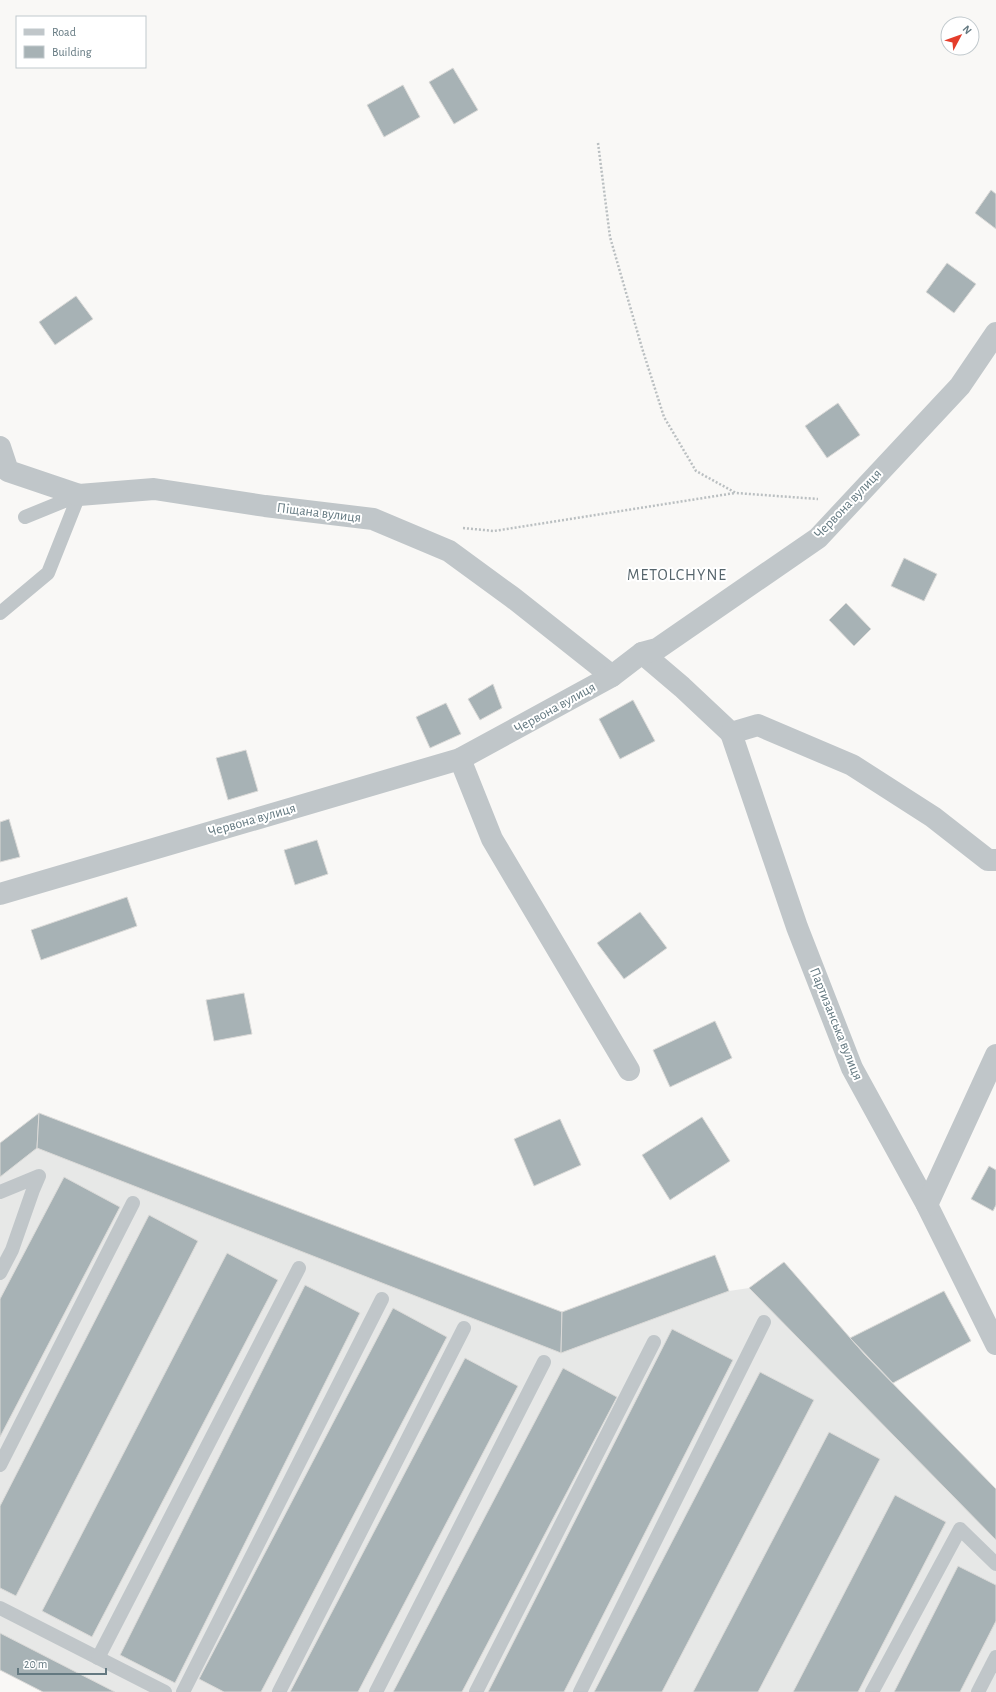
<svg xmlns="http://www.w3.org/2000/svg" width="996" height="1692" viewBox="0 0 996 1692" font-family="'Alegreya Sans',sans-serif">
	<rect width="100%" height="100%" fill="#f9f8f6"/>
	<!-- built -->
	<path fill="#e7e8e7" d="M39 1113 562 1312 715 1255 729 1291 749 1288 784 1262 865 1355 996 1489V1692H43L0 1670V1143Z"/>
	<!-- building -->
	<g fill="#a7b2b5" stroke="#dbdad8">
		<path d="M453 68 478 110 454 124 429 82Z"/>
		<path d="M403 85 420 117 384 137 367 105Z"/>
		<path d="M991 190 996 194V229L975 213Z"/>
		<path d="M947 263 976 284 954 313 926 292Z"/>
		<path d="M76 296 93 319 55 345 39 322Z"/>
		<path d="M838 403 860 435 827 458 805 426Z"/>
		<path d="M904 558 937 574 924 601 891 586Z"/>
		<path d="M846 603 871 629 854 646 829 620Z"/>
		<path d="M493 684 502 708 480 720 468 699Z"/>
		<path d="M633 700 655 741 620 759 599 719Z"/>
		<path d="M446 703 461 734 430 748 416 717Z"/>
		<path d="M246 750 258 791 228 800 216 758Z"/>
		<path d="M9 819 20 857 0 862V822Z"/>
		<path d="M317 840 328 874 295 885 284 850Z"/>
		<path d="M127 897 137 926 41 960 31 930Z"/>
		<path d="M640 912 667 948 624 979 597 943Z"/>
		<path d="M244 993 252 1034 214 1041 206 1000Z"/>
		<path d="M715 1021 732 1058 670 1087 653 1050Z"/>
		<path d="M39 1113 37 1148 0 1177V1143Z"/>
		<path d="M39 1113 562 1312 561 1353 37 1148Z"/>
		<path d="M702 1117 730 1161 670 1200 642 1155Z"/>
		<path d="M560 1119 581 1165 534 1186 514 1139Z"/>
		<path d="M989 1166 996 1170V1205L993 1211 971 1199Z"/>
		<path d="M64 1177 120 1207 0 1437V1299Z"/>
		<path d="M149 1215 198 1241 16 1596 0 1588V1506Z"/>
		<path d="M227 1253 278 1280 92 1637 42 1611Z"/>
		<path d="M715 1255 729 1291 561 1353 562 1312Z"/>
		<path d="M784 1262 865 1355 996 1489V1540L749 1288Z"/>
		<path d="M305 1285 360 1313 175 1683 120 1655Z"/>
		<path d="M944 1291 971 1341 893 1383 850 1338Z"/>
		<path d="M393 1308 447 1337 261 1692H224L199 1679Z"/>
		<path d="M672 1329 733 1360 564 1692H488Z"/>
		<path d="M465 1358 518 1386 358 1692H290Z"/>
		<path d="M563 1368 617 1397 462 1692H393Z"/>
		<path d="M760 1372 814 1400 662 1692H594Z"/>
		<path d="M829 1432 880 1459 758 1692H693Z"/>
		<path d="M895 1495 946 1522 858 1692H793Z"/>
		<path d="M958 1566 996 1585V1621L960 1692H894Z"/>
		<path d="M0 1633 115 1692H43L0 1670Z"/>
	</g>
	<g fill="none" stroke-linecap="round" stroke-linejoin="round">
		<!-- path -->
		<g stroke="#babfc1" stroke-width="2.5" stroke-dasharray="2 2" stroke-linecap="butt">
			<path d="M598 143 610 237 642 348 664 417 696 471 736 493 818 499"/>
			<path d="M463 528 494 531 735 493"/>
		</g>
		<!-- lane -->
		<g stroke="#c0c6c9" stroke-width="14">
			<path d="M0 613 48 573 79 495 25 517"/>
			<path d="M0 1192 39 1176 33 1190 12 1250 0 1273"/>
			<path d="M0 1465 133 1203"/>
			<path d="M0 1608 165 1692"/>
			<path d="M98 1658 299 1268"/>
			<path d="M183 1692 382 1299"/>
			<path d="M279 1692 464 1328"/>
			<path d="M376 1692 544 1362"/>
			<path d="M476 1692 654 1342"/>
			<path d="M580 1692 764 1322"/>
			<path d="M872 1692 960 1529 996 1564"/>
			<path d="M978 1692 996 1657"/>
		</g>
		<!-- street -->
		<g stroke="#c0c6c9" stroke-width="22">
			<path d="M0 447 8 471 79 495 154 489 265 506 373 519 449 551 512 597 612 676"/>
			<path d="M642 653 682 687 731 733 758 725 852 765 933 817 988 860H996"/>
			<path d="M731 733 797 927 852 1068 927 1205 996 1344"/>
			<path d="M460 759 492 839 629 1070"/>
			<path d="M0 894 460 759 612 676 642 653 657 649 818 538 960 386 996 333"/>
			<path d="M927 1205 996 1055"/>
		</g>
	</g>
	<g text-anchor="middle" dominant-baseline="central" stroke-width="4" stroke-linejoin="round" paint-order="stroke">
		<!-- street labels -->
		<g font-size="14" fill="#647981" stroke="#fff">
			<text transform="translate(848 504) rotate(-46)">Червона вулиця</text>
			<text transform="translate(319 513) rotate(7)">Піщана вулиця</text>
			<text transform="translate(555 708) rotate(-29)">Червона вулиця</text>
			<text transform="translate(252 820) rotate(-16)">Червона вулиця</text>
			<text transform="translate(836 1024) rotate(68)">Партизанська вулиця</text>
		</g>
		<!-- quarter labels -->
		<g font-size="16" letter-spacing="1" fill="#56656c" stroke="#fff">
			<text x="677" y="575">METOLCHYNE</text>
		</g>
	</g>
	<!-- legend -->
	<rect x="16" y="16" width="130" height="52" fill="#ffffff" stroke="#c1c9cd"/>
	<rect x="24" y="29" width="20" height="6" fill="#c0c6c9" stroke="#c1c9cd"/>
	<text x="52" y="36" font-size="12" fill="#647981">Road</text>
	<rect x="24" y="46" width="20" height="12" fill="#a7b2b5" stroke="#c1c9cd"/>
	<text x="52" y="56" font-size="12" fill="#647981">Building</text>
	<!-- north arrow -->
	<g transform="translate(960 36) rotate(49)"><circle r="19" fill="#ffffff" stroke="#c1c9cd"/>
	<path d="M0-3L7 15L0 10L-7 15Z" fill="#e43d2b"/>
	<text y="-6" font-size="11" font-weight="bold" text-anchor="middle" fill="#647981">N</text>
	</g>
	<!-- scale -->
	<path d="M18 1668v6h88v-6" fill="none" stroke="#647981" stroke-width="2"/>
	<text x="24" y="1668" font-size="12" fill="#647981" stroke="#ffffff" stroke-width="3" paint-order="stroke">20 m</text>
</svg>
